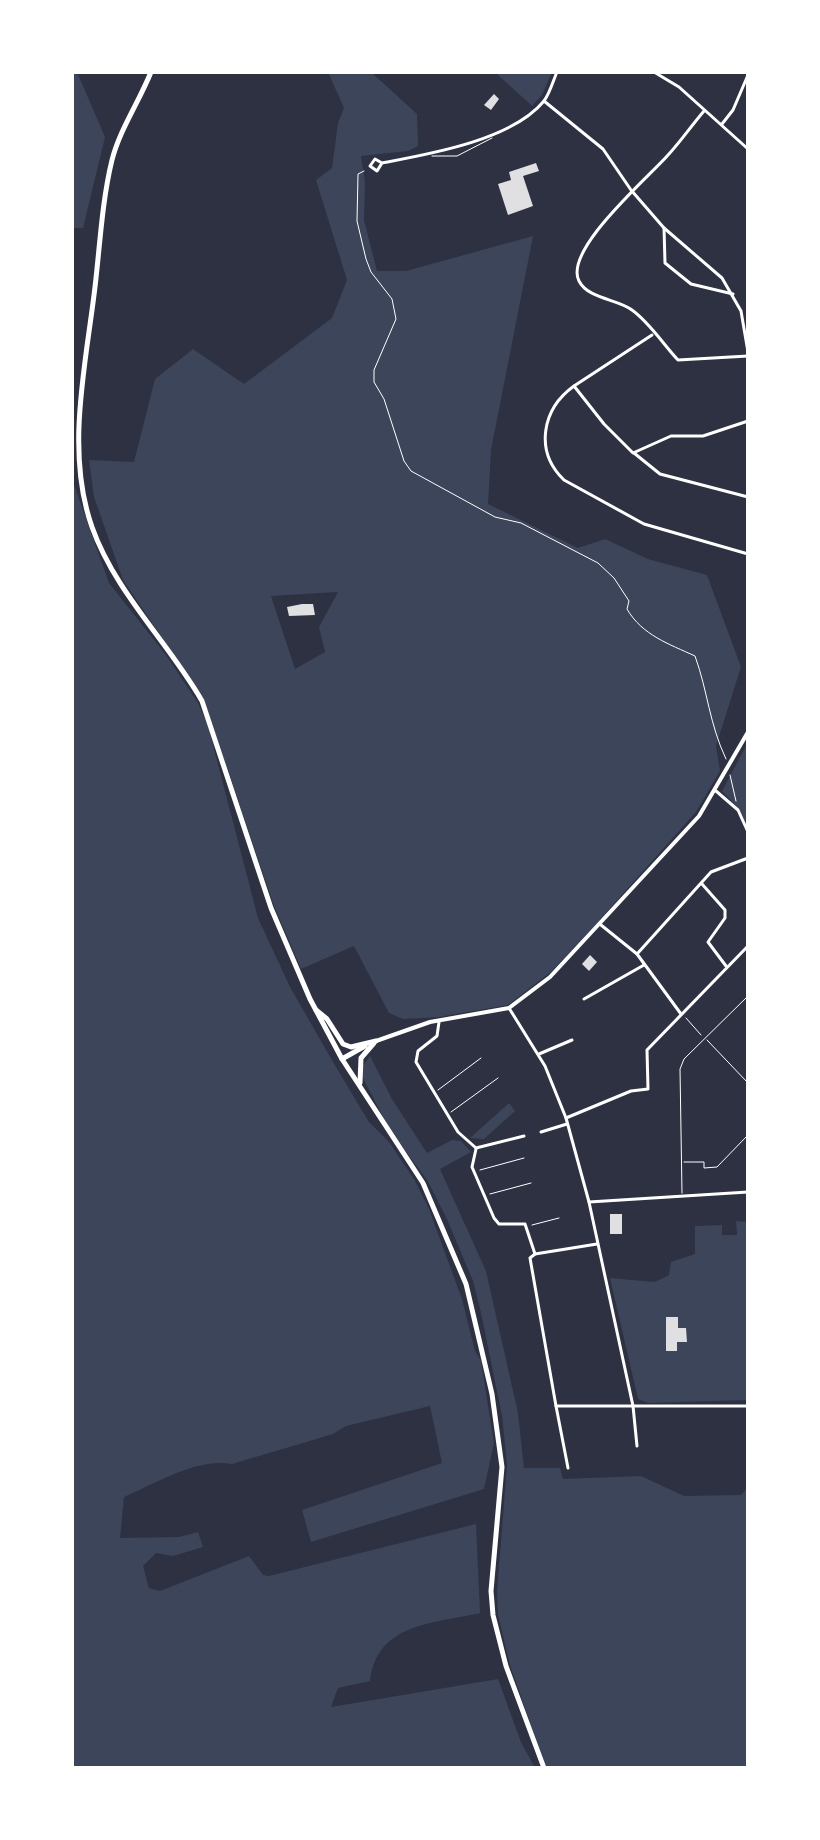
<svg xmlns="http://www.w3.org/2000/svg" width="820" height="1840" viewBox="0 0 820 1840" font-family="Mulish,sans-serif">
	<rect width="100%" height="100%" fill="#2d3142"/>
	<!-- green -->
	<g fill="#3c4559" fill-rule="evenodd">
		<path d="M72 72H77L105 137 83 228H72Z"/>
		<path d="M328 72H371L417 114 418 146 408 151 361 156 365 182 364 220 377 271H406L533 236 491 450 488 504 578 548 605 539 648 559 707 575 741 667 716 746 720 771 696 812 596 924 552 971 508 1005 439 1017 403 1019 389 1013 354 946 301 969 274 906 204 700 123 580 94 497 89 460 134 462 155 379 193 349 244 384 332 318 347 280 316 180 332 168 338 123 344 108ZM338 592 319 627 325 652 295 669 271 596Z"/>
		<path d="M500 72H552L542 95 532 106 497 74Z"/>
		<path d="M72 479 109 583 166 655 198 703 208 726 258 918 290 987 336 1067 369 1122 389 1142 414 1179 429 1209 462 1299 475 1351 481 1361 494 1443 484 1489 311 1542 302 1510 442 1463 430 1406 346 1426 333 1434 232 1464C196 1458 157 1483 124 1497L120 1538 179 1537 198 1532 203 1547 173 1556 156 1553 143 1566 149 1588 160 1591 249 1556 263 1575 269 1576 476 1524 480 1613C432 1624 377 1623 370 1681L338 1688 331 1707 498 1679 521 1742 535 1768H72Z"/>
		<path d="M748 742V828L739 809 722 791Z"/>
		<path d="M370 1056 392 1099 427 1153 452 1140 461 1141 471 1152 440 1169 486 1271 518 1413 524 1468H560L563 1479 641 1476 684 1496 741 1495 748 1487V1768H546L510 1665 498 1615 497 1591 507 1465 502 1416 481 1313 473 1281 446 1217 427 1180 389 1129 363 1078V1066Z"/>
		<path d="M509 1103 515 1111 484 1139 470 1138Z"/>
		<path d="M736 1221 748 1222V1400L648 1403 638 1399 610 1278 655 1282 669 1275 671 1262 695 1254V1226L722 1225V1235H737Z"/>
	</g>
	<!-- building -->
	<g fill="#e0e0e3">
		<path d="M494 94 499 99 491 110 484 105Z"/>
		<path d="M536 163 539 171 523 176 533 206 508 215 498 184 511 180 509 172Z"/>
		<path d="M302 604H313L315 615 289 616 287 607Z"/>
		<path d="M590 955 597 962 589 971 582 964Z"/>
		<rect x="610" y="1214" width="12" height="20"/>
		<path d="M666 1317H678V1328H686L687 1342H677V1351H666Z"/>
	</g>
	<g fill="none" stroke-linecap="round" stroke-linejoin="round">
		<!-- path -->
		<g stroke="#fff" stroke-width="1">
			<path d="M364 171 358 174 357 221 366 259 371 272 392 299 396 319 374 370V382L384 399 404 461 411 471 495 517 521 523 598 563 614 578 629 601 627 609C642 635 669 644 695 656 708 692 709 723 726 759"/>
			<path d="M730 775 736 801"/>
			<path d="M686 1018 701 1035"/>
			<path d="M438 1090 481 1058"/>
			<path d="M451 1112 498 1078"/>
			<path d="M480 1170 524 1158"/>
			<path d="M490 1194 531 1183"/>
			<path d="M532 1225 559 1218"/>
		</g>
		<!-- service -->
		<g stroke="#fff" stroke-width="1">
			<path d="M432 156H457L492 138"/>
			<path d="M707 1040 748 1083"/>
			<path d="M684 1162H704V1168L717 1167 748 1135"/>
			<path d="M682 1193 680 1069 684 1059 748 996"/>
		</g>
		<!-- minor -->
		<g stroke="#fff" stroke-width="3">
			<path d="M654 72 679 87 748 149"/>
			<path d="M544 101 603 149 631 190 664 228 722 278 741 311 748 352"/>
			<path d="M704 111C692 125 681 141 669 154 649 177 563 250 579 281 588 299 618 299 632 310 650 323 663 344 678 360L748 356"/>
			<path d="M722 124 733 110 748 75"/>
			<path d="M382 163 377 171 370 166 375 159 382 163C430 154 512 140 544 101 550 93 553 81 557 72"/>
			<path d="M664 228 665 263 691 284 733 294"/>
			<path d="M652 335 574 386 604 424 633 453 671 436H703L748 421"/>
			<path d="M574 386C542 409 534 451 564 480L644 524 748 554"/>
			<path d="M634 453 660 474 748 497"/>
			<path d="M716 791 738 810 748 832"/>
			<path d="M702 884 725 910V918L708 942 726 966"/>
			<path d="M601 925 637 954 681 1014"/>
			<path d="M637 954 711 872 748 858"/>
			<path d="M584 999 644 965"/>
			<path d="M509 1008 545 1066 566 1118 589 1202 633 1406 637 1446"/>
			<path d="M439 1022 437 1036 418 1051 416 1062 458 1132 476 1148"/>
			<path d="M539 1054 572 1040"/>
			<path d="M566 1118 631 1091 648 1089 647 1050 748 946"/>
			<path d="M541 1132 567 1124"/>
			<path d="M476 1148 524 1136"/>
			<path d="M476 1149 472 1167 494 1218 499 1224H525L535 1254"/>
			<path d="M589 1202 748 1192"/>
			<path d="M597 1244 535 1254 530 1258 556 1406H748"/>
			<path d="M556 1406 568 1468"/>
		</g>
		<!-- tertiary -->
		<path stroke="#fff" stroke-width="4" d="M376 1041 430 1022 509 1008 550 977 699 816 748 732"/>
		<!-- primary -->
		<g stroke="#fff" stroke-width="5">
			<path d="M151 72C139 102 120 129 112 160 102 201 100 245 95 287 86 364 65 451 92 527 115 592 168 642 202 701L271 908 310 999 342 1059 423 1183 466 1284 492 1394 502 1467 491 1591 493 1615 506 1666 544 1768"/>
			<path d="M316 1010 327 1019 343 1044 351 1047 376 1041"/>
			<path d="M342 1059 365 1046"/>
			<path d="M360 1083 361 1058 374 1043"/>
		</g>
	</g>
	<!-- border -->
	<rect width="820" height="1840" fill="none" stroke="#ffffff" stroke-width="148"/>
</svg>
